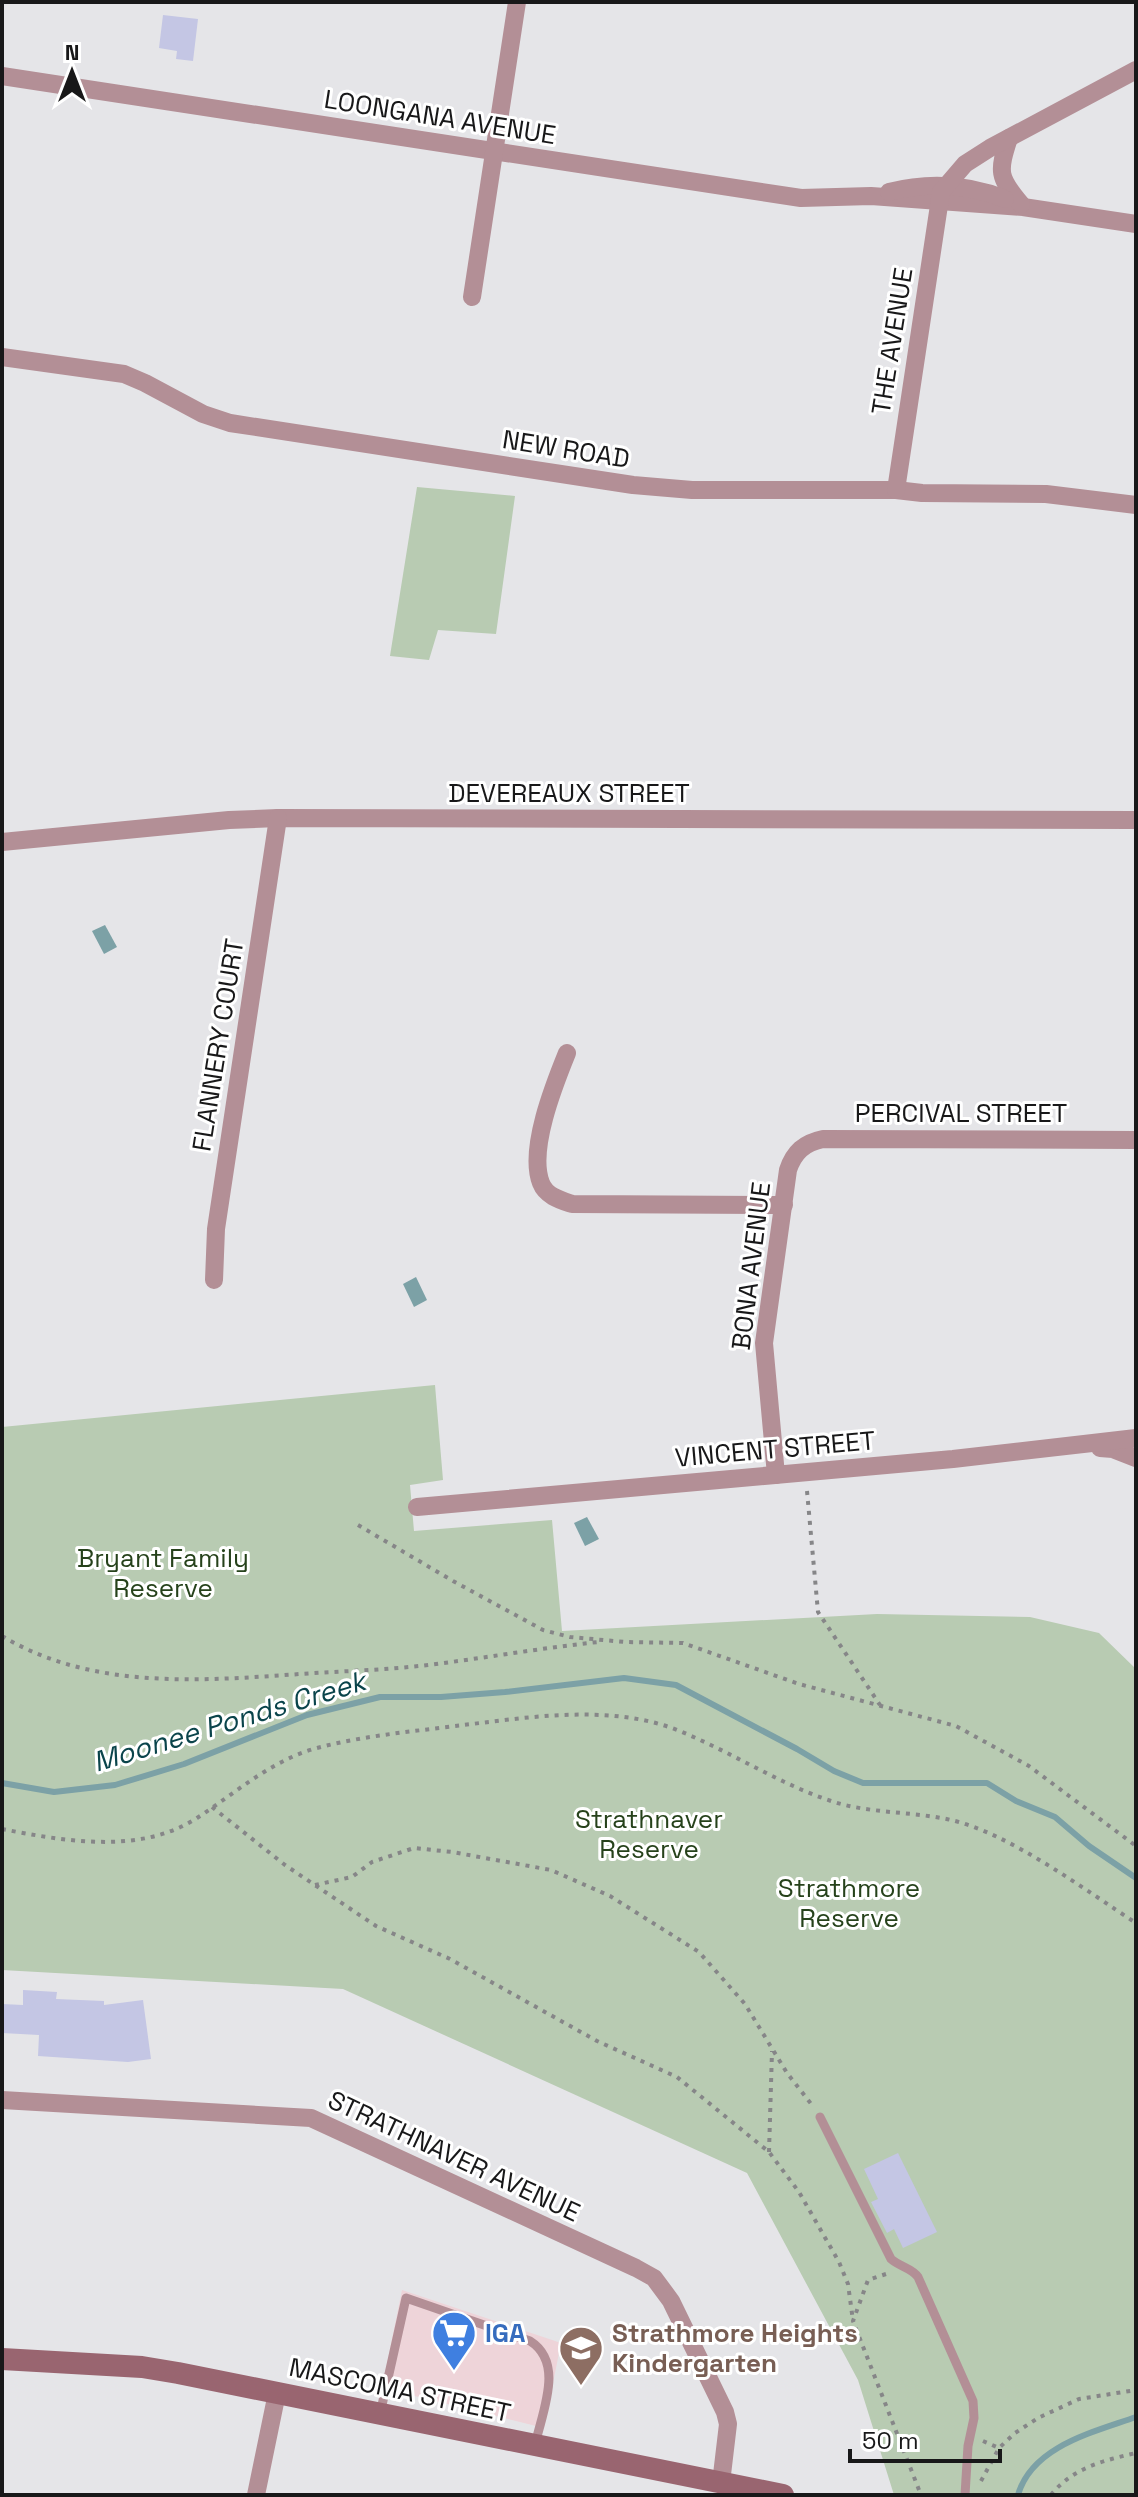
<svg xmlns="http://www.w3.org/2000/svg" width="1138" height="2497" viewBox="0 0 1138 2497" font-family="'Space Grotesk',sans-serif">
	<rect width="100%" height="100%" fill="#e5e5e8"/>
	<!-- commercial -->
	<path fill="#eed4d9" d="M402 2290 561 2343 544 2428 382 2388Z"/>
	<!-- green -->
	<g fill="#b8cbb2">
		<path d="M417 487 515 496 496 634 438 630 429 660 390 656Z"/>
		<path d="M435 1385 443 1480 410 1485 414 1531 552 1520 562 1631 877 1614 1030 1617 1099 1633 1136 1669V2495H894L858 2380 747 2173 343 1989 2 1970V1427Z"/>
	</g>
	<!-- water -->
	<g fill="#7ca1a6">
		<path d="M105 925 117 947 104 954 92 931Z"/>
		<path d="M416 1277 427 1300 414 1307 403 1284Z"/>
		<path d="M587 1517 599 1539 585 1546 574 1523Z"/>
	</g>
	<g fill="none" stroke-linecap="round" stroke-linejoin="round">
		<!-- stream -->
		<g stroke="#7ca1a6" stroke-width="6">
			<path d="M2 1783 54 1792 115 1785 184 1764 307 1715 380 1697H441L505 1692 624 1678 676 1685 797 1749 834 1771 863 1783H987L1016 1801 1055 1817 1089 1846 1136 1878"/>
			<path d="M1018 2495C1032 2446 1094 2432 1136 2417"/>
		</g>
	</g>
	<!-- building -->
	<g fill="#c4c6e4">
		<path d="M163 15 198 19 193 61 176 59 177 51 159 48Z"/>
		<path d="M23 1990 57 1992 56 1999 104 2001V2005L143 2000 151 2059 128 2062 38 2056 39 2035 2 2033V2004L23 2005Z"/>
		<path d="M898 2153 937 2232 903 2248 894 2229 887 2233 871 2202 878 2199 864 2169Z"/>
	</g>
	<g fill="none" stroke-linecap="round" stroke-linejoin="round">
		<!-- path -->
		<g stroke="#868688" stroke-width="4" stroke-dasharray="4 6" stroke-linecap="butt">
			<path d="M807 1491 818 1612 880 1705"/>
			<path d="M358 1525 453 1581 543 1630 570 1637 625 1642 683 1643 799 1684 956 1726 1029 1766 1136 1846"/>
			<path d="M2 1636C92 1690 200 1681 300 1674 343 1671 386 1670 428 1665 485 1658 541 1648 598 1642"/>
			<path d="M212 1807 285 1865 376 1926 450 1959 597 2041 677 2077 769 2152 799 2192 839 2262 848 2284 853 2321"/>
			<path d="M2 1829C64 1841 140 1855 197 1818 237 1792 270 1761 317 1748 362 1736 408 1732 455 1726 525 1718 609 1703 677 1730 730 1751 777 1783 831 1801 870 1814 912 1811 951 1820 1009 1833 1085 1890 1136 1923"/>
			<path d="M315 1885 352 1877 372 1862 414 1848 452 1852 551 1870 610 1896 699 1952 745 2004 787 2073 812 2105"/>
			<path d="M769 2152 772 2051"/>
			<path d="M886 2274 868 2280 853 2321 921 2495"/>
			<path d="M983 2441 999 2448"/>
			<path d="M981 2481 999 2448 1015 2433 1038 2418 1079 2399 1136 2390"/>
			<path d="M1051 2495C1072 2468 1105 2460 1136 2453"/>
		</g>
		<!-- service -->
		<g stroke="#b38f96" stroke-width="9">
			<path d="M820 2117 891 2259C900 2267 912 2268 918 2277L973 2401 974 2418 968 2446 965 2495"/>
			<path d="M380 2414 406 2298 530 2341C565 2363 542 2412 535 2445"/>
		</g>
		<!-- minor -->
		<g stroke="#b38f96" stroke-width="18">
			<path d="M2 76 801 198 871 196 1023 207 1136 224"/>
			<path d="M1009 138C998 172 998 177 1021 204"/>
			<path d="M889 192C928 182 967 184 1005 199"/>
			<path d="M472 297 517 2"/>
			<path d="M2 357 124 374 145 383 203 414 230 423 633 485 692 490H896L922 493 1046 494 1136 505"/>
			<path d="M896 490 941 192 965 164 990 148 1136 70"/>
			<path d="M2 842 229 820 278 818 1136 820"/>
			<path d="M567 1053C554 1085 528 1150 541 1183 546 1196 560 1200 572 1204L784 1205"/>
			<path d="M214 1280 216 1229 278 818"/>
			<path d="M1100 1448 1113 1449 1136 1458"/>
			<path d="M776 1475 764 1343 788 1170C794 1152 804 1143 823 1139L1136 1140"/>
			<path d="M417 1507 953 1459 1136 1438"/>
			<path d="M2 2100 311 2118 636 2268 654 2278 671 2301 725 2412 728 2424 721 2483"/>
			<path d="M256 2495 277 2393"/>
		</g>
		<!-- secondary -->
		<path stroke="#996570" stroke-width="22" d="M2 2359 142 2367 178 2373 783 2495"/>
	</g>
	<!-- icons -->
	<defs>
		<g id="supermarket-pin" transform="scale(2.3)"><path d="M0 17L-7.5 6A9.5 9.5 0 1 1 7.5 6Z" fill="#3f7fe0" stroke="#fff"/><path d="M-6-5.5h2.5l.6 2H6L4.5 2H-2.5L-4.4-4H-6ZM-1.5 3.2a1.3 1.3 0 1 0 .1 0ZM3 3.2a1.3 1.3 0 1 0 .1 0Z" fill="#fff"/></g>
		<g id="school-pin" transform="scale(2.3)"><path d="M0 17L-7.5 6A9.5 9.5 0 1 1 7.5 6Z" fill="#8d6e63" stroke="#fff"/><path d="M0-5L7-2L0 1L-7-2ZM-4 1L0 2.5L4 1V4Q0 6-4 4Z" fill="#fff"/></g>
	</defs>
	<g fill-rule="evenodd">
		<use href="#supermarket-pin" x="454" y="2333"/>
		<use href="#school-pin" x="581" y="2348"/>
	</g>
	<g text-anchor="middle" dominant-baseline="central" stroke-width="6" stroke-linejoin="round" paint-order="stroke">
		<!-- street labels -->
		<g font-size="26" fill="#181819" stroke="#fff">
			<text transform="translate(440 117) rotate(9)">LOONGANA AVENUE</text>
			<text transform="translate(892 341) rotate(-81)">THE AVENUE</text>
			<text transform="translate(566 449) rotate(9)">NEW ROAD</text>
			<text x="569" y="793">DEVEREAUX STREET</text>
			<text transform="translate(218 1045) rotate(-81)">FLANNERY COURT</text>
			<text x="961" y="1113">PERCIVAL STREET</text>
			<text transform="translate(751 1266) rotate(-83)">BONA AVENUE</text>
			<text transform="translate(775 1449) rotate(-5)">VINCENT STREET</text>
			<text transform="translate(454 2156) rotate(25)">STRATHNAVER AVENUE</text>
			<text transform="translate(400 2390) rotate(12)">MASCOMA STREET</text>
		</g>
		<!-- park labels -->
		<g font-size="26" fill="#26421b" stroke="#fff">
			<text x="163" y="1558">Bryant Family<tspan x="163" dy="30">Reserve</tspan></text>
			<text x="649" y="1819">Strathnaver<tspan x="649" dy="30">Reserve</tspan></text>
			<text x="849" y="1888">Strathmore<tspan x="849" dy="30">Reserve</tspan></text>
		</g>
		<!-- shop labels -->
		<g font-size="26" font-weight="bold" fill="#366cbe" stroke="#fff" text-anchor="start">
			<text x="485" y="2333">IGA</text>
		</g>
		<!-- education labels -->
		<g font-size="26" font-weight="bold" fill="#785e54" stroke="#fff" text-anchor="start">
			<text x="612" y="2333">Strathmore Heights<tspan x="612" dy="30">Kindergarten</tspan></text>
		</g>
		<!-- water labels -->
		<g font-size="28" font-style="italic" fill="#0a444b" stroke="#fff">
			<text transform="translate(229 1721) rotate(-17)">Moonee Ponds Creek</text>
		</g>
	</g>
	<!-- border -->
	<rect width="1138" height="2497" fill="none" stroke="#181819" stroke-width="8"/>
	<!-- north arrow -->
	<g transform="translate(72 72)" stroke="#ffffff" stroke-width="6" paint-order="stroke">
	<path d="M0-6L14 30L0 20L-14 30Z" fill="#181819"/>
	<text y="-12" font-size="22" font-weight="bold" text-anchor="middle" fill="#181819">N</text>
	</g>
	<!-- scale -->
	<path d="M850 2449v12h150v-12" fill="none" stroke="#181819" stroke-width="4"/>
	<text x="862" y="2449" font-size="24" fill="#181819" stroke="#ffffff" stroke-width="6" paint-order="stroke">50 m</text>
</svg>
